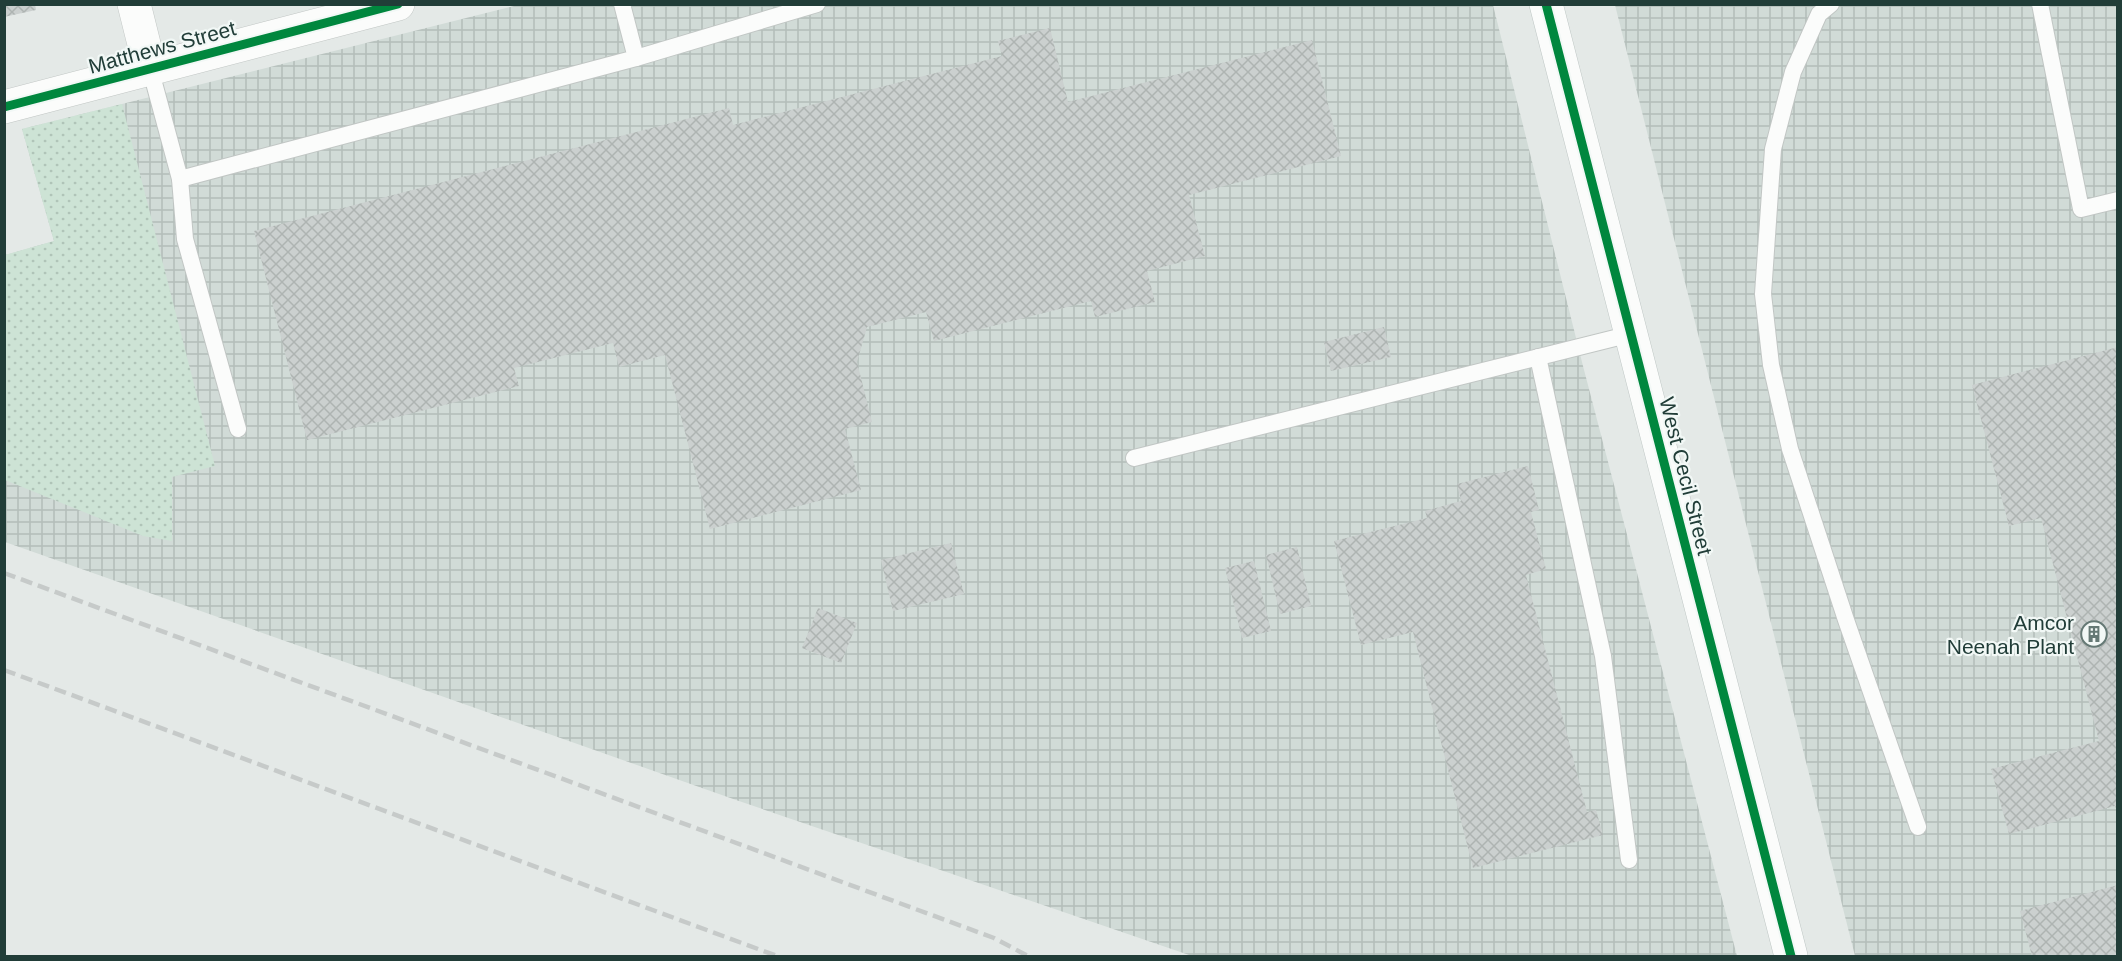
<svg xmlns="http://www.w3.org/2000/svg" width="2122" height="961" viewBox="0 0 2122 961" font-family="Arial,sans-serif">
	<defs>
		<pattern id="industrial-grid" width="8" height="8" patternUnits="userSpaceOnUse" patternTransform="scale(1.5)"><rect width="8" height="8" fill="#d1dbd7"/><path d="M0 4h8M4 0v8" fill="none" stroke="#b3bdb9"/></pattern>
		<pattern id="grass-dots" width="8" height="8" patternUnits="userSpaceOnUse" patternTransform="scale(1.5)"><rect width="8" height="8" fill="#cde3d5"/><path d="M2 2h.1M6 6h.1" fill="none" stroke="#b0c4b8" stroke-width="1.8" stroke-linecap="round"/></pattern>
		<pattern id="building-cross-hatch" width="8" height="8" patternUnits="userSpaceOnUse" patternTransform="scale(1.5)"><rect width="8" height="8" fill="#cbd0cf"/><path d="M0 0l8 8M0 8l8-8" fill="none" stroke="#aeb4b2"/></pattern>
	</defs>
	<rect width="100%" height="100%" fill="#e4e9e7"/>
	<!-- industrial -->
	<g fill="url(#industrial-grid)">
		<path d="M518 5H1493L1583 366 1737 956H1192L736 800 5 542V255L54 241 22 129Z"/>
		<path d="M1615 5H2117V956H1855Z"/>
	</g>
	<!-- grass -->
	<path fill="url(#grass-dots)" d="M122 104 215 466 172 477V541L143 536 5 480V255L54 241 22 129Z"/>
	<!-- building -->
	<g fill="url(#building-cross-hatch)">
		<path d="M4 4H35L36 10 4 17Z"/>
		<path d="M1050 28 1068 102 1312 40 1341 156 1189 195 1205 256 1147 271 1155 302 1095 317 1091 301 934 341 926 312 867 327 857 362 872 422 845 429 861 490 710 529 665 355 619 367 613 343 514 368 519 386 307 440 254 231 729 108 733 125 1002 56 998 41Z"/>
		<path d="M1384 327 1391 357 1331 371 1324 342Z"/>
		<path d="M2118 347V813L2115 806 2009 834 1991 769 2099 741 2041 518 2009 526 1972 385Z"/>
		<path d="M1528 466 1539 510 1531 512 1546 569 1526 575 1587 812 1596 810 1603 835 1473 868 1413 632 1361 645 1334 541 1427 518 1425 511 1461 501 1457 484Z"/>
		<path d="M951 543 964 594 893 611 881 560Z"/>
		<path d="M1297 547 1311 606 1280 614 1266 555Z"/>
		<path d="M1254 561 1271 631 1242 638 1225 568Z"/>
		<path d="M818 608 857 623 841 663 802 648Z"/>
		<path d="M2118 885V956H2032L2020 911Z"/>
	</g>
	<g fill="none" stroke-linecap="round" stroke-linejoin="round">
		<!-- lane casing -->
		<g stroke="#c1c6c4" stroke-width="18">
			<g id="lane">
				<path d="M1831 4 1819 14 1793 72 1773 149 1763 294 1771 365 1790 449 1846 620 1918 827"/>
				<path d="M2040 4 2081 209 2118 200"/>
				<path d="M636 58 817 4"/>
				<path d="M150 68 180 179 185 239 238 429"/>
				<path d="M180 179 636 58 622 4"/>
				<path d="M1538 357 1603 656 1629 860"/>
				<path d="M1134 458 1631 334"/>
			</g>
		</g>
		<!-- street casing -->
		<g stroke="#c1c6c4" stroke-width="34">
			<g id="street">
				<path d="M134 4 150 68"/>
				<path d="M4 107 398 4"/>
			</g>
		</g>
		<!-- secondary casing -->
		<g stroke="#bfc7c5" stroke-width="34">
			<path id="secondary" d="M1546 4 1791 956"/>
		</g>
		<!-- lane -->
		<use href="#lane" stroke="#fbfcfb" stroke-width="16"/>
		<!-- street -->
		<use href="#street" stroke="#fbfcfb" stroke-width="33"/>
		<!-- secondary -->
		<use href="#secondary" stroke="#fbfcfb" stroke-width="33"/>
		<!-- rail -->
		<g stroke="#c6cac9" stroke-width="4.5" stroke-dasharray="12 6" stroke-linecap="butt">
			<path d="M4 573 994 938 1028 956"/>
			<path d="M4 670 777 956"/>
		</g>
		<!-- cycleway casing -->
		<g stroke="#f2f8f6" stroke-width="13">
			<g id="cycleway">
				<path d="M1546 4 1791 956"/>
				<path d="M4 107 398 4"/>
			</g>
		</g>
		<!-- cycleway -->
		<use href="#cycleway" stroke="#00873e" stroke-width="9"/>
	</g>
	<!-- icons -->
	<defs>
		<g id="building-ring" transform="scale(1.35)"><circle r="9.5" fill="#f2f8f6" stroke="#657975" stroke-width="1.5"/><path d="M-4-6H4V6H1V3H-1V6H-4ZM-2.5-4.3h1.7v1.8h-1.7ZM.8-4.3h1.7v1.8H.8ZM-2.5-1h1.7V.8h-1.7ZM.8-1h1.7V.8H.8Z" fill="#657975"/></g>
	</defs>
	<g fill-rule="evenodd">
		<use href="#building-ring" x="2094" y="634"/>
	</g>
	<g text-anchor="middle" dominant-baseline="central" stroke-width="4.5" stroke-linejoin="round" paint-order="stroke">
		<!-- street labels -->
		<g font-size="21" fill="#213d38" stroke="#f2f8f6">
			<text transform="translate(162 47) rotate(-15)">Matthews Street</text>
			<text transform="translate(1686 476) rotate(76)">West Cecil Street</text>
		</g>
		<!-- poi labels -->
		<g font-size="21" fill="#213d38" stroke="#f2f8f6" text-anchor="end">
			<text x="2074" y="622">Amcor<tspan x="2074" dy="24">Neenah Plant</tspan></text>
		</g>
	</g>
	<!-- border -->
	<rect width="2122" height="961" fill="none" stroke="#213d38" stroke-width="12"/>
</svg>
